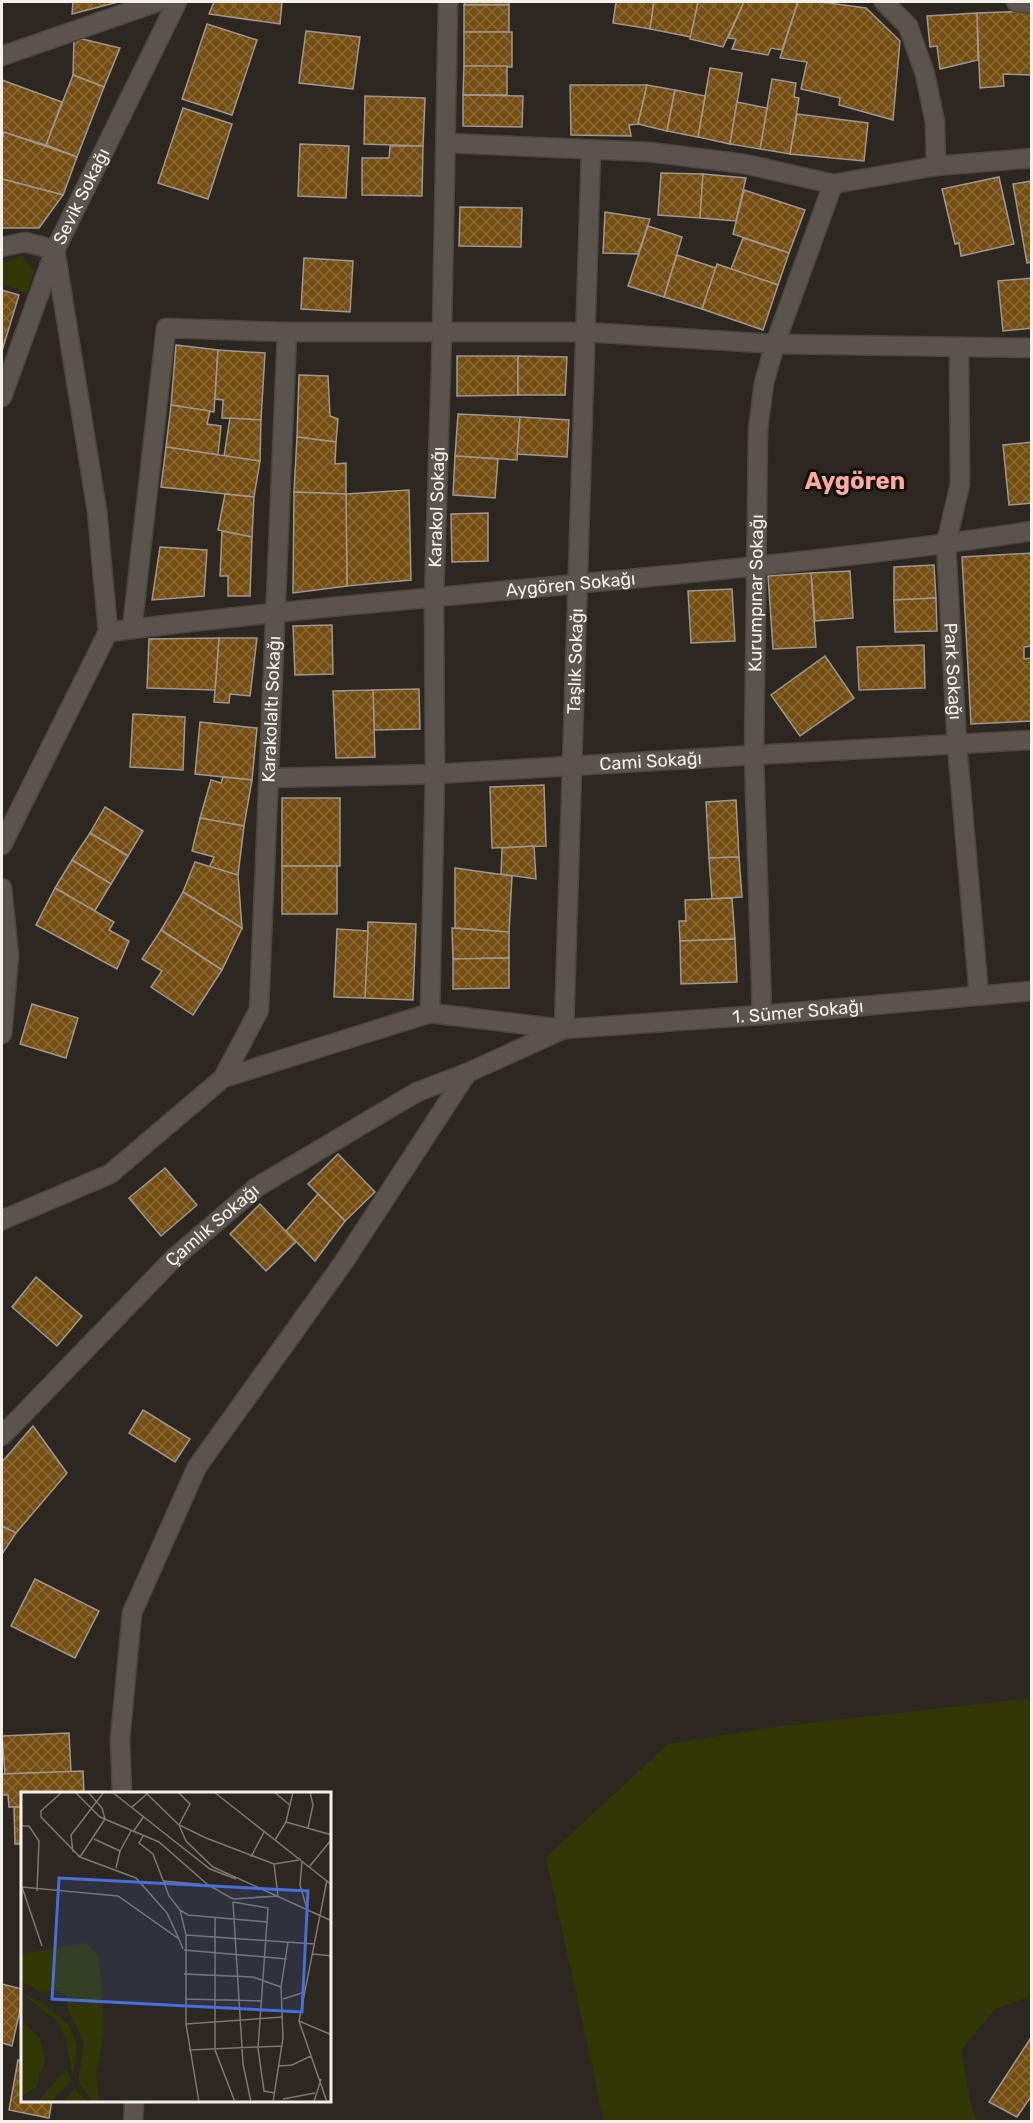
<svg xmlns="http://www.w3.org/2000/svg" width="1033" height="2123" viewBox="0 0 1033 2123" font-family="Rubik,sans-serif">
	<defs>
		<pattern id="building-cross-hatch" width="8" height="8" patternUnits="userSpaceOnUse" patternTransform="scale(1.5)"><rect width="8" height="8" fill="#754e14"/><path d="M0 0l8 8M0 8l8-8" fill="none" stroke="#896836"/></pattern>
	</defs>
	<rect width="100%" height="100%" fill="#2c2720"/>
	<!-- green -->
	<g fill="#313805">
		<path d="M22 256 34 271 27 293 2 284V263Z"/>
		<path d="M1031 1698V1996L995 2009 961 2050 972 2109 977 2121H604L546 1857 668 1744 782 1726Z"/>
	</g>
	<!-- building -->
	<g fill="url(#building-cross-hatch)" stroke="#9f978f" stroke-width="1.5">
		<path d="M73 2H118L72 14Z"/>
		<path d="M214 2H282L280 24 209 14Z"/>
		<path d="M465 2H509V5H464Z"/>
		<path d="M616 2H654L650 29 613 23Z"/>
		<path d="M654 2H698L691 37 650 29Z"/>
		<path d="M698 2H744L723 47 690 39Z"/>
		<path d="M744 2H798L782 50 771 48 768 55 732 49 736 39 728 38Z"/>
		<path d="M798 2H822L866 8 900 41 893 120 839 105 840 98 801 89 807 62 780 58Z"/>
		<rect x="464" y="5" width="45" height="27"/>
		<path d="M1032 11V75L1003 74 1004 86 980 88 977 13Z"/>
		<path d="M977 13 978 60 940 69 937 46 930 47 927 16Z"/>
		<path d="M207 24 257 40 232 115 182 99Z"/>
		<path d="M306 31 360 37 353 89 299 83Z"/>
		<path d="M464 32H512V67L464 66Z"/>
		<path d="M74 37 120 48 104 87 73 75Z"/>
		<path d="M464 66H507V95H463Z"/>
		<path d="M710 68 742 73 730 144 698 137Z"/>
		<path d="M73 75 104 87 77 157 46 145Z"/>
		<path d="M772 79 796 83 794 97 799 98 790 154 760 149Z"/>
		<path d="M2 80 62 102 46 145 2 132Z"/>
		<path d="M570 85H647L638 124 629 125 631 136 571 135Z"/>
		<path d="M647 85 675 90 667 131 638 124Z"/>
		<path d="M675 90 705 96 698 137 667 131Z"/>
		<path d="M463 95 523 96 522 127 463 126Z"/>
		<path d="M365 96 425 98 423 146 364 144Z"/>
		<path d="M737 102 767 108 760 149 730 144Z"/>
		<path d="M183 108 232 124 208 199 158 183Z"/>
		<path d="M797 114 868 123 864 161 790 154Z"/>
		<path d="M4 132 77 157 63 195 2 179V140Z"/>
		<path d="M300 144 349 146 346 198 298 196Z"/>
		<path d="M390 146H423L422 196 362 195V158H389Z"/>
		<path d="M661 173 703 174 700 218 658 215Z"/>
		<path d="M703 174 746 178 736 221 700 218Z"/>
		<path d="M999 177 1014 244 961 256 959 243 955 244 942 189Z"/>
		<path d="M2 179 63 195 39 228H2Z"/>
		<path d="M1032 181V262L1027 263 1013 184Z"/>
		<path d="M744 190 805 210 789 253 733 234Z"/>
		<path d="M460 207 522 208 521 247 459 246Z"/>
		<path d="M605 212 650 219 638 254 603 253Z"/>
		<path d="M648 226 682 237 664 297 628 286Z"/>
		<path d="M743 238 789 253 778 285 731 269Z"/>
		<path d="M677 255 716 268 702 309 664 297Z"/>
		<path d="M304 258 353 261 350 312 301 309Z"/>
		<path d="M717 264 778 285 763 330 702 309Z"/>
		<path d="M1032 278V328L1003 331 998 281Z"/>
		<path d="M2 290 19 295 2 351Z"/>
		<path d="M176 345 218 350 214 412 171 405Z"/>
		<path d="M218 350 265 353 261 420 222 418 223 400 215 399Z"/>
		<path d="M457 356H518V395L457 396Z"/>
		<path d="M518 356 567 357 565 395H518Z"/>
		<path d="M299 375 328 376 330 416 338 419 336 442 297 437Z"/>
		<path d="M171 405 210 411 207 424 221 426 218 455 166 447Z"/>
		<path d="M458 414 520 417 517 460 455 456Z"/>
		<path d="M520 417 569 420 567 457 517 454Z"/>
		<path d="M230 418 261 420 260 461 224 456Z"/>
		<path d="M297 437 336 442 335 464 346 463V494L294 492Z"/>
		<path d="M1032 442V503L1009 505 1003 445Z"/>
		<path d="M166 447 260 461 254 497 161 487Z"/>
		<path d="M455 456 498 459 495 498 453 495Z"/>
		<path d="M409 490 411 580 347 586 346 494Z"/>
		<path d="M294 492 346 494 347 586 293 593Z"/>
		<path d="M225 494 254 497 252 537 218 530Z"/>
		<path d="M488 513V561L452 562 451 514Z"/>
		<path d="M222 531 252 537 250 596H228V576H220Z"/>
		<path d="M160 547 207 550 204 596 152 600Z"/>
		<path d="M1032 553V646L1024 647V659L1032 658V721L971 724 962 557Z"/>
		<path d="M934 565 936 598 894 600V567Z"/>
		<path d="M850 571 853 618 815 621 811 573Z"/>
		<path d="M811 573 816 647 773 649 768 576Z"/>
		<path d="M732 589 735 641 691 643 688 591Z"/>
		<path d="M936 598 937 631 895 632 894 600Z"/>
		<path d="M332 625 333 674 295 675 293 626Z"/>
		<path d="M219 638H257L250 696 230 694 229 703 214 702Z"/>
		<path d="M219 638 215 690 147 688 149 639Z"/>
		<path d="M924 645 925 688 859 690 857 647Z"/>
		<path d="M825 656 854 698 800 736 771 695Z"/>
		<path d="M419 689 420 729 374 730 373 690Z"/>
		<path d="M373 690 375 757 336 758 333 691Z"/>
		<path d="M133 714 185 717 183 770 130 767Z"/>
		<path d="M200 722 257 728 252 780 195 774Z"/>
		<path d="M223 777 252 780 244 826 200 818 211 780 221 783Z"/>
		<path d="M544 785 546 846 492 848 490 787Z"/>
		<rect x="282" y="798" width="58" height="68"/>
		<path d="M736 800 739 857 709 858 706 802Z"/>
		<path d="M105 807 143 831 128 856 90 833Z"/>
		<path d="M200 818 244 826 238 875 209 868 214 857 192 851Z"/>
		<path d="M90 833 128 856 111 884 72 860Z"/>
		<path d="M534 846 536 879 501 874 502 848Z"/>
		<path d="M739 857 742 897 712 899 709 858Z"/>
		<path d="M72 860 111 884 94 912 55 888Z"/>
		<path d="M195 862 238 875 242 928 183 892Z"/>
		<rect x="282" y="866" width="55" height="48"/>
		<path d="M455 868 512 876 509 932 455 928Z"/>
		<path d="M55 888 114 922 109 930 129 941 117 969 36 925Z"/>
		<path d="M183 892 242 928 222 970 161 930Z"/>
		<path d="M732 898 735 939 680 941 679 921H686L685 900Z"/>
		<path d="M368 922 416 924 413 1000 365 998Z"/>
		<path d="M452 928 509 932V958L453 959Z"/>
		<path d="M337 929 368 931 365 998 334 997Z"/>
		<path d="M161 930 222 970 193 1015 151 987 162 971 142 959Z"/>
		<path d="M735 939 737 982 681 984 680 941Z"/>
		<path d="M509 958V988L453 989V959Z"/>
		<path d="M32 1004 78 1018 66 1058 20 1044Z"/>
		<path d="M338 1154 375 1192 345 1221 308 1184Z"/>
		<path d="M165 1168 197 1205 161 1236 129 1198Z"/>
		<path d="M318 1194 345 1221 315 1261 286 1231Z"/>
		<path d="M260 1204 296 1242 266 1271 230 1234Z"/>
		<path d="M36 1277 82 1316 57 1346 12 1307Z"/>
		<path d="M143 1410 190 1439 175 1462 129 1433Z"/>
		<path d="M33 1426 67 1473 16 1533 2 1526V1462Z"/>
		<path d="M2 1526 16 1533 2 1554Z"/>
		<path d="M35 1579 99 1611 75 1658 11 1626Z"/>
		<path d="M69 1733 71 1772 5 1774 2 1736Z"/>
		<path d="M83 1771 84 1793H22V1807H9L8 1795H2V1774Z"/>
		<path d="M14 1807H22V1844H15Z"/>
		<path d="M2 1984 22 1989V2001L12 2046 2 2043Z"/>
		<path d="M1032 2036V2095L1017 2117 989 2102Z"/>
		<path d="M18 2060 22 2061V2100H52L49 2118 9 2110Z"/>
	</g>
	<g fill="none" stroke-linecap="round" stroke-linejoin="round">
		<!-- minor casing -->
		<g stroke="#4b463f" stroke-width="21">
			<g id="minor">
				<path d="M884 2 908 26 925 74 935 122 936 166"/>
				<path d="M1016 2 1032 4"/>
				<path d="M2 56 157 2"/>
				<path d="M446 143 650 152 745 164 833 184 936 166 1032 158"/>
				<path d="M2 247 25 242 55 250 97 511 108 632 2 845"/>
				<path id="s1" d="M959 347 960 484 946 544 957 745 979 995"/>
				<path id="s2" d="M2 397 55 250 177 2"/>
				<path d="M132 629 166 328 287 332H585L775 344 1032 348"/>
				<path id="s3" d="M108 632C415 593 725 578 1032 531"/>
				<path id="s4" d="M269 778 435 774 754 755 1032 740"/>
				<path d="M2 888 9 956 2 1034"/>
				<path id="s5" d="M430 1013 435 774 434 599 442 332 448 2"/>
				<path id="s6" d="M762 1015 754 755 758 429 764 383 775 344 833 184"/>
				<path id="s7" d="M564 1029 591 150"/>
				<path id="s8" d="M223 1078 259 1010 287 332"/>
				<path id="s9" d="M2 1220 110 1174 223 1078 430 1013 564 1029 762 1015 1032 991"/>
				<path id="s10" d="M2 1436 174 1258 257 1187 417 1092 467 1073"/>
				<path d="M122 1793 120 1739 132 1613 197 1467 343 1263 467 1073 564 1029"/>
				<path d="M133 2122 134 2100"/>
			</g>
		</g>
		<!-- minor -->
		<use href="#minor" stroke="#5a544c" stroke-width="18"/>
	</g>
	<g text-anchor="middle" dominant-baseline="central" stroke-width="6" stroke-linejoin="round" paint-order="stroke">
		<!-- street labels -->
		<g font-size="18" fill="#f4f0eb" stroke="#13100d">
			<text stroke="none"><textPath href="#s2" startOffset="216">Sevik Sokağı</textPath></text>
			<text stroke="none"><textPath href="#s5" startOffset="506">Karakol Sokağı</textPath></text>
			<text stroke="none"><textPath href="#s3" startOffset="465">Aygören Sokağı</textPath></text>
			<text stroke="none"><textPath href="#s6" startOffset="422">Kurumpınar Sokağı</textPath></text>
			<text stroke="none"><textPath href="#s7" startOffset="368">Taşlık Sokağı</textPath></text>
			<text stroke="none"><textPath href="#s1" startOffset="326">Park Sokağı</textPath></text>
			<text stroke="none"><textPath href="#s8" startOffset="378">Karakolaltı Sokağı</textPath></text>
			<text stroke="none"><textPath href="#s4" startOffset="382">Cami Sokağı</textPath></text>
			<text stroke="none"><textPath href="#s9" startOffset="852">1. Sümer Sokağı</textPath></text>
			<text stroke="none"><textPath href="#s10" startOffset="298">Çamlık Sokağı</textPath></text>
		</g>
		<!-- district labels -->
		<g font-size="24" font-weight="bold" fill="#feab9f" stroke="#13100d">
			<text x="855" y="481">Aygören</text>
		</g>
	</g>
	<!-- overview -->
	<g transform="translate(21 1792)">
		<rect width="310" height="310" fill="#2c2720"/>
		<path d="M66 151 78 166 79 180 83 239 75 284 78 310H73L57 290 63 250 47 217 45 203 40 199 19 200 0 189V162ZM0 201 23 212 48 233 56 255 52 284 45 247 35 228ZM0 228 19 247 24 269 15 295 0 305ZM45 276 50 288 46 294 31 308 17 310ZM54 296 66 310H41L45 307Z" fill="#313805"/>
		<path fill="none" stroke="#7c7771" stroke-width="1.5" d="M41 0 20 19V25L59 65 115 86 146 121 158 147M54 0 79 25 138 50 187 93 212 107 257 104 253 72M91 0 189 77 215 87M124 0 158 33 185 46 253 72 278 68M157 0 169 12 158 33M193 0 311 93M253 0 269 13M111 15 127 1M265 30 311 43M158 33 165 49 192 75 311 129M0 34H8L18 49 16 99M287 36 292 13 289 0M112 40 123 24M122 44 118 51 132 62 148 104 159 118 165 143V232L178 310M73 47 99 59M254 48 265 30 272 0M52 60 50 43 83 0M59 65 84 27 81 16 67 0M230 65 243 40M281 70 279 93 287 120M288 75 311 47M95 76 99 59 110 39M143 89 187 93M212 110 247 116 237 256 243 299 254 301M212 110 222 272 230 310M159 118 167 123 246 130M194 125V258L214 310M165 143 294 152M21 154 1 95 97 104 158 147 162 157M163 158 266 167M292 162 311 164M163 182 232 185 260 195M164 207 240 209M262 207 284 200M278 229 311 243M165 232 262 225M168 258 261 254M258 274 271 273 290 264M262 307 294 301M252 310 262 246 260 195 267 150M293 310 300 287M306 310 278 229 306 88"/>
		<path fill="#486edc" fill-opacity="0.15" stroke="#486edc" stroke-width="3" d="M38 86 287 99 281 220 31 207Z"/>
		<rect width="310" height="310" fill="none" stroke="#f4f0eb" stroke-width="3"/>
	</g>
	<!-- border -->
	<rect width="1033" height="2123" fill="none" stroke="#f4f0eb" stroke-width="6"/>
</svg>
